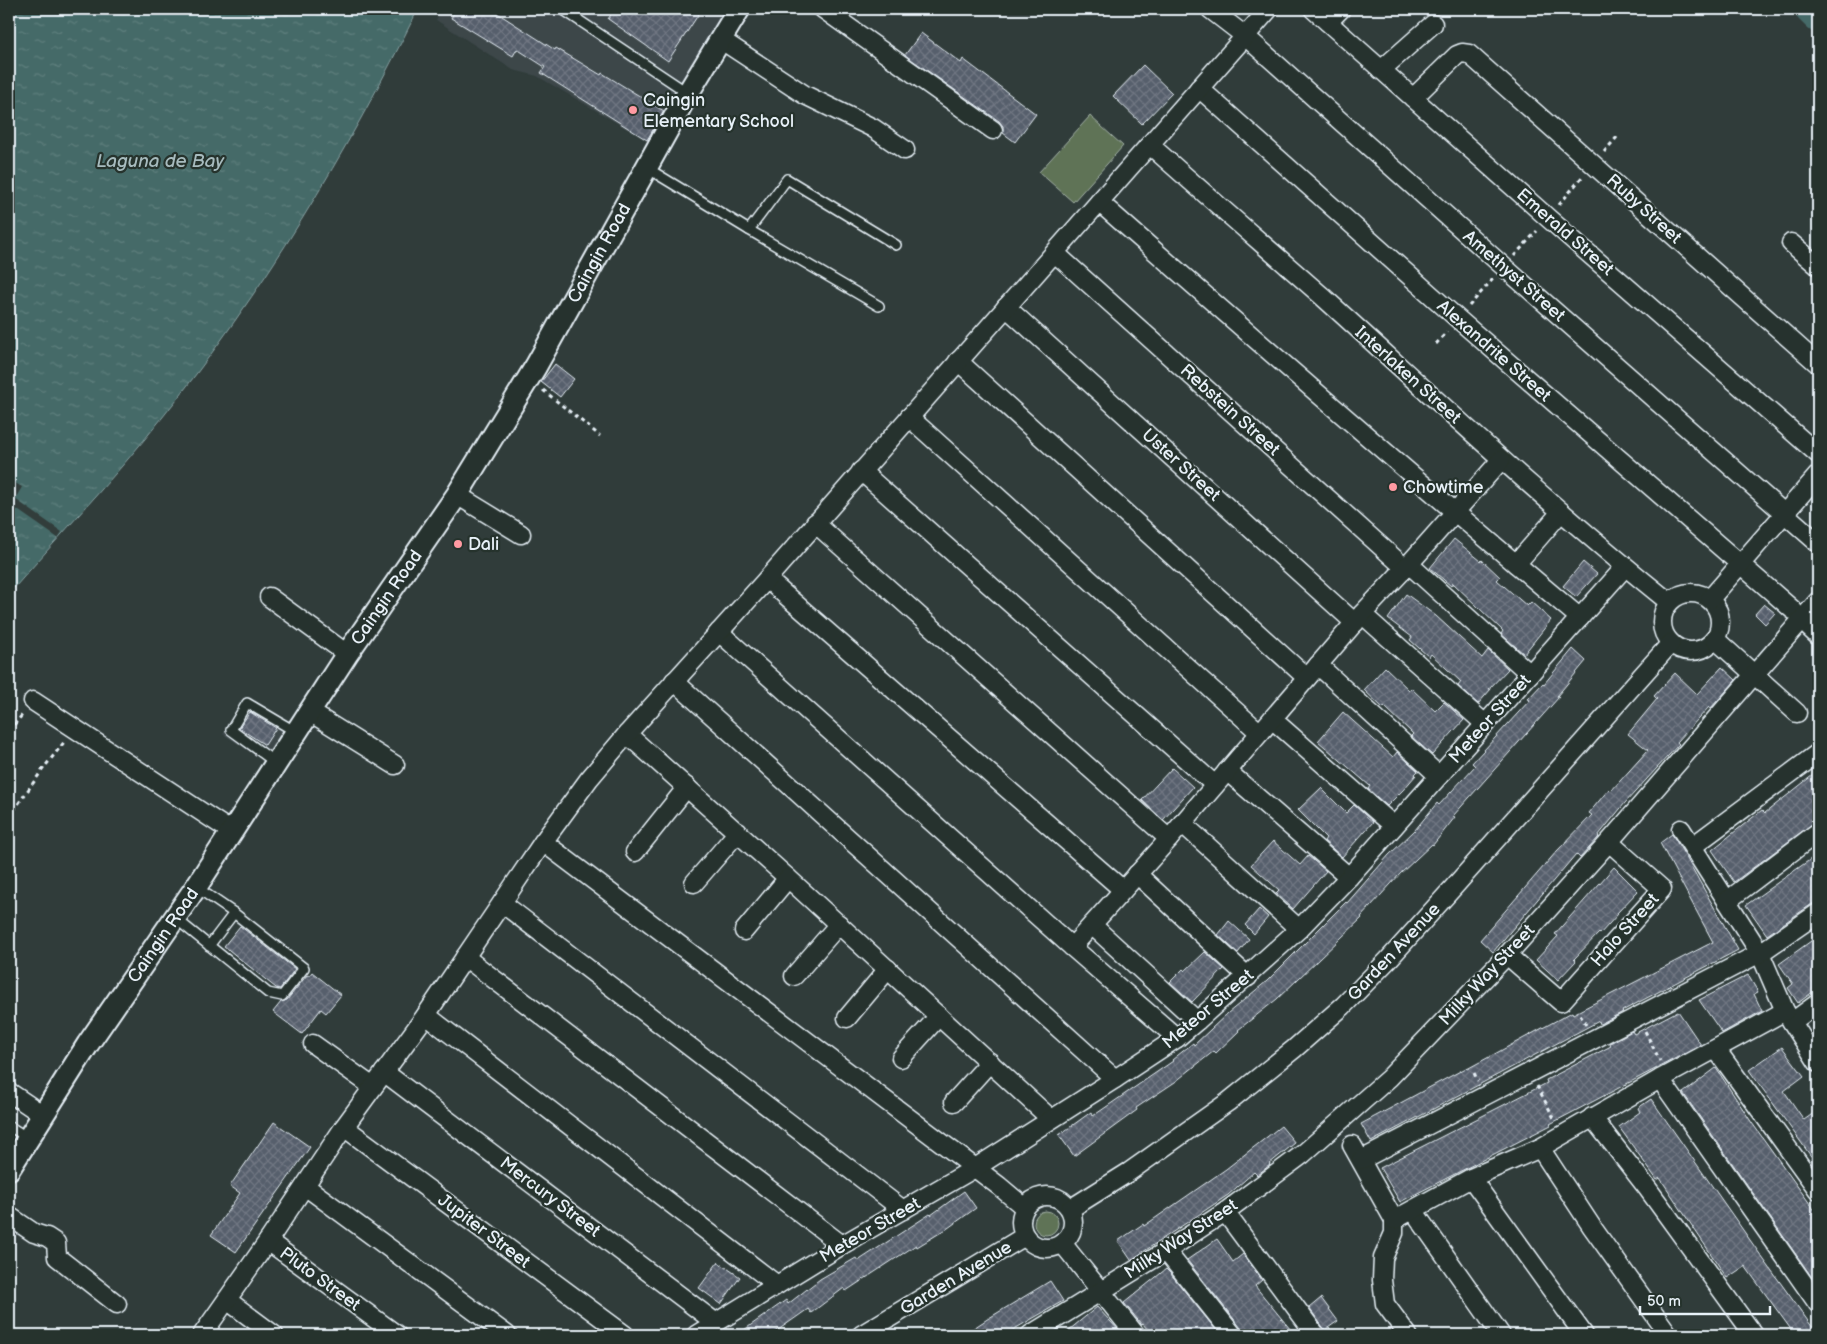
<svg xmlns="http://www.w3.org/2000/svg" width="1827" height="1344" viewBox="0 0 1827 1344" font-family="'Balsamiq Sans',sans-serif">
	<defs>
		<pattern id="water-ripples" width="26" height="14" patternUnits="userSpaceOnUse" patternTransform="scale(1.25)"><rect width="26" height="14" fill="#456a68"/><path d="M2 4q2-2 4 0t4 0M15 11q2-2 4 0t4 0" fill="none" stroke="#60807e"/></pattern>
		<pattern id="building-cross-hatch" width="8" height="8" patternUnits="userSpaceOnUse" patternTransform="scale(1.25)"><rect width="8" height="8" fill="#575f6c"/><path d="M0 0l8 8M0 8l8-8" fill="none" stroke="#6f7682"/></pattern>
	</defs>
	<rect width="100%" height="100%" fill="#303c3a"/>
	<filter id="ink" filterUnits="userSpaceOnUse"><feTurbulence type="fractalNoise" baseFrequency=".02" numOctaves="2"/><feDisplacementMap in="SourceGraphic" scale="10" xChannelSelector="R" yChannelSelector="G"/><feConvolveMatrix kernelMatrix="1 2 1 2 8 2 1 2 1" color-interpolation-filters="sRGB"/></filter>
	<g filter="url(#ink)">
		<!-- built -->
		<g fill="#3c4649">
			<path d="M442 9H733L651 143 537 76 513 70 436 20Z"/>
			<path d="M247 697 291 726 267 763 223 734Z"/>
		</g>
		<!-- grass -->
		<g fill="#5f7357" stroke="#a4b2a8">
			<path d="M1090 116 1123 146 1073 202 1039 172Z"/>
			<circle cx="1046" cy="1223" r="12"/>
		</g>
		<!-- water -->
		<path fill="url(#water-ripples)" stroke="#86a0a2" d="M9 9H418C347 153 263 292 162 418 114 478 60 535 9 594Z"/>
		<!-- pier -->
		<path fill="#303c3a" d="M10 480 22 487 15 499 62 532 58 538 9 504Z"/>
		<g fill="none" stroke-linecap="round" stroke-linejoin="round">
			<!-- river -->
			<path stroke="#456a68" stroke-width="31" d="M1810 9 1818 17"/>
		</g>
		<!-- building -->
		<g fill="url(#building-cross-hatch)" stroke="#e8f1f8">
			<path d="M456 9H491L555 50 556 48 601 75 602 73 664 111 647 140 541 73 545 67 517 49 513 56 451 18Z"/>
			<path d="M615 9H702L668 61 608 19Z"/>
			<path d="M921 33 961 63 963 59 1036 114 1015 142 1003 133V126L999 121 905 55Z"/>
			<path d="M1143 65 1172 93 1142 124 1113 96Z"/>
			<path d="M555 364 574 379 560 397 541 382Z"/>
			<path d="M1454 539 1481 561 1482 560 1500 577 1497 580 1527 606 1531 602 1551 620 1524 654 1501 634 1503 631 1453 583 1451 586 1430 568Z"/>
			<path d="M1583 562 1597 574 1576 597 1563 586Z"/>
			<path d="M1406 594 1436 616 1482 658 1488 650 1508 669 1489 689H1491L1478 704 1458 686 1461 682 1431 654 1429 657 1410 640 1412 637 1388 619Z"/>
			<path d="M1764 604 1775 613 1765 624 1755 614Z"/>
			<path d="M1573 649 1586 661 1557 696 1559 697 1453 816 1455 817 1433 845 1432 844 1400 874 1361 917 1362 918 1277 999 1238 1030 1239 1031 1216 1053 1214 1051 1175 1082 1136 1108 1137 1110 1074 1156 1059 1135 1091 1112 1093 1116 1173 1061 1172 1060 1193 1043 1194 1045 1228 1013 1267 981 1346 902 1347 903 1389 855 1415 830 1437 803 1439 805 1475 766 1472 763 1530 700 1528 699 1543 683 1544 684Z"/>
			<path d="M1385 667 1409 690 1411 688 1435 711 1444 702 1464 720 1432 755 1411 736 1413 734 1384 706 1383 708 1364 690Z"/>
			<path d="M1722 667 1736 680 1710 709 1709 707 1677 742 1679 744 1625 803 1598 836 1599 837 1580 858 1576 854 1493 952 1480 940 1557 851 1592 815 1589 813 1609 789 1611 791 1648 750 1628 734 1657 699 1654 696 1675 673 1697 694Z"/>
			<path d="M250 712 276 728 265 745 239 728Z"/>
			<path d="M1343 712 1393 757 1397 752 1418 771 1415 774 1416 775 1403 790 1387 806 1368 789 1370 786 1318 741Z"/>
			<path d="M1172 768 1193 787 1163 820 1142 800Z"/>
			<path d="M1818 771V822L1812 824 1734 882 1712 850 1762 810 1765 813Z"/>
			<path d="M1321 788 1346 813 1354 805 1373 822 1342 857 1324 841 1326 838 1298 810Z"/>
			<path d="M1672 834 1687 859 1738 950 1622 1011 1623 1012 1600 1024 1599 1021 1371 1142 1361 1124 1466 1068 1467 1069 1572 1012 1573 1014 1713 942 1660 843Z"/>
			<path d="M1273 841 1300 865 1308 856 1326 871 1293 909 1276 893 1279 890 1251 865Z"/>
			<path d="M1818 854V902L1812 904 1767 935 1746 905Z"/>
			<path d="M1614 867 1638 891 1617 913 1618 914 1600 934 1599 933 1574 959 1576 961 1558 980 1536 960 1558 936 1555 934Z"/>
			<path d="M1259 909 1268 917 1254 934 1245 925Z"/>
			<path d="M1229 921 1249 939 1238 953 1218 935Z"/>
			<path d="M240 926 295 969 280 989 276 988 224 946Z"/>
			<path d="M1818 936V988L1798 1003 1788 988 1793 984 1779 964Z"/>
			<path d="M1205 952 1224 969 1192 1002 1170 982 1183 969 1185 971Z"/>
			<path d="M312 972 341 995 326 1013 321 1009 302 1034 273 1012 281 1002 287 1000 307 975 309 976Z"/>
			<path d="M1748 975 1758 992 1754 994 1762 1011 1722 1033 1699 1000Z"/>
			<path d="M1678 1011 1701 1045 1550 1124 1551 1125 1400 1202 1380 1168 1547 1083 1546 1080 1611 1046 1610 1043 1632 1031 1634 1034Z"/>
			<path d="M1782 1047 1804 1076 1784 1091 1804 1120 1818 1110V1166L1749 1070Z"/>
			<path d="M1716 1068 1752 1123 1818 1215V1286L1683 1093Z"/>
			<path d="M1651 1099 1764 1260 1818 1335H1795L1745 1266 1727 1278 1660 1178 1657 1180 1619 1127 1640 1112 1638 1108Z"/>
			<path d="M274 1122 310 1147 236 1252 211 1235 240 1193 230 1186Z"/>
			<path d="M1281 1126 1295 1143 1269 1164 1270 1165 1257 1175 1254 1172 1228 1195 1131 1260 1118 1241 1143 1224 1144 1226 1226 1169Z"/>
			<path d="M964 1191 976 1208 948 1228 917 1247 916 1245 846 1291 844 1288 811 1313 808 1309 771 1335H737L786 1300 788 1304 820 1279 856 1258 858 1261 930 1214 931 1215Z"/>
			<path d="M1217 1239 1233 1262 1243 1254 1262 1280 1255 1286 1295 1335H1243L1241 1328 1187 1260Z"/>
			<path d="M718 1262 740 1277 721 1304 699 1288Z"/>
			<path d="M1166 1269 1170 1273 1220 1335H1152L1143 1324 1142 1325 1124 1303Z"/>
			<path d="M1050 1281 1063 1301 1004 1335H963L989 1318Z"/>
			<path d="M1321 1298 1338 1321 1325 1330 1309 1308Z"/>
			<path d="M1097 1307 1123 1335H1063Z"/>
		</g>
		<g fill="none" stroke-linecap="round" stroke-linejoin="round">
			<!-- service casing -->
			<g stroke="#e8f1f8" stroke-width="12">
				<g id="service">
					<path d="M562 9 688 93"/>
					<path d="M647 168 749 230 879 306"/>
					<path d="M749 230 787 179 896 245"/>
					<path d="M276 763 231 730 247 703 296 732"/>
					<path d="M196 887 234 913"/>
					<path d="M175 918 268 993 282 996 304 968 234 913 209 946"/>
					<path d="M9 1126 28 1138"/>
				</g>
			</g>
			<!-- minor casing -->
			<g stroke="#e8f1f8" stroke-width="21">
				<g id="minor">
					<path d="M823 9 993 130"/>
					<path d="M1210 9 1245 36 1504 267 1818 543"/>
					<path d="M1313 9 1548 218 1818 454"/>
					<path d="M1328 22 1341 9"/>
					<path d="M720 39 805 95 873 128 905 150"/>
					<path d="M1381 70 1433 24"/>
					<path d="M1199 88 1458 319 1793 610"/>
					<path d="M1413 98 1457 55 1462 53 1469 54 1818 364"/>
					<path d="M1150 145C1207 196 1265 246 1323 297 1437 400 1549 506 1669 602"/>
					<path d="M1099 202C1258 342 1418 482 1580 618"/>
					<path d="M1791 243 1818 266"/>
					<path d="M1055 253 1405 568"/>
					<path d="M1006 307 1355 623"/>
					<path d="M958 361 1307 678"/>
					<path d="M909 417 1260 733"/>
					<path d="M861 471 1215 785"/>
					<path d="M457 495 521 534"/>
					<path d="M815 523 1169 839"/>
					<path d="M1409 564 1530 674"/>
					<path d="M1516 564 1561 512"/>
					<path d="M767 579 1123 890"/>
					<circle cx="1691" cy="622" r="29"/>
					<path d="M269 597 347 654"/>
					<path d="M1710 599 1818 475"/>
					<path d="M1362 614 1485 724"/>
					<path d="M1801 620 1818 636"/>
					<path d="M719 632 1072 947 1177 1038"/>
					<path d="M1715 639 1797 713"/>
					<path d="M1318 665 1439 776"/>
					<path d="M674 681 1115 1079"/>
					<path d="M33 701 232 832"/>
					<path d="M310 712 395 765"/>
					<path d="M1272 719 1394 826"/>
					<path d="M627 734 788 878 1051 1119"/>
					<path d="M1227 771 1349 877"/>
					<path d="M1182 823 1299 929"/>
					<path d="M1681 829 1760 953 1785 1011 1818 1063"/>
					<path d="M543 842 999 1186 1024 1207"/>
					<path d="M1693 846 1818 753"/>
					<path d="M635 852 687 787"/>
					<path d="M1137 874 1248 977"/>
					<path d="M694 883 738 832"/>
					<path d="M1727 901 1818 832"/>
					<path d="M502 903 903 1210"/>
					<path d="M1092 925 1197 1021"/>
					<path d="M744 931 788 878"/>
					<path d="M1072 947 1169 839 1362 614 1409 564 1501 460"/>
					<path d="M1507 955 1561 1002 1662 889 1609 842"/>
					<path d="M465 957 842 1245"/>
					<path d="M794 976 839 924"/>
					<path d="M426 1015 777 1285"/>
					<path d="M847 1018 888 969"/>
					<path d="M1792 1022 1818 1003"/>
					<path d="M313 1044 373 1087"/>
					<path d="M1716 1049 1818 1190"/>
					<path d="M901 1058 939 1016"/>
					<path d="M384 1072 716 1323"/>
					<path d="M1660 1079 1818 1304"/>
					<path d="M9 1092 43 1115"/>
					<path d="M954 1102 990 1062"/>
					<path d="M1592 1117 1648 1189 1754 1335"/>
					<path d="M344 1127 625 1335"/>
					<path d="M1352 1145 1394 1220V1233L1383 1258 1382 1280 1385 1304 1408 1335"/>
					<path d="M1540 1148 1592 1227 1669 1335"/>
					<path d="M1361 1160 1760 953 1818 913"/>
					<path d="M1471 1178 1584 1335"/>
					<path d="M305 1186 507 1335"/>
					<circle cx="1047" cy="1222" r="26"/>
					<path d="M1070 1209 1129 1172 1228 1102 1294 1049 1343 1006 1388 960 1452 889 1671 643"/>
					<path d="M1413 1210 1501 1335"/>
					<path d="M1225 1212 1316 1335"/>
					<path d="M9 1216 34 1233 47 1237 56 1243 57 1257 117 1304"/>
					<path d="M1394 1220 1471 1178 1540 1148 1660 1079 1785 1011"/>
					<path d="M268 1241 397 1335"/>
					<path d="M1062 1243 1136 1335"/>
					<path d="M1166 1251 1233 1335"/>
					<path d="M227 1300 274 1335"/>
					<path d="M202 1335 268 1241 344 1127 426 1015 543 842 589 779 627 734 767 579 1269 9"/>
					<path d="M696 1335 842 1245 975 1168 1115 1079 1177 1038 1197 1021 1299 929 1349 877 1625 567"/>
					<path d="M861 1335 1025 1236"/>
					<path d="M1030 1335 1166 1251 1225 1212 1303 1154 1389 1078 1507 955 1609 842 1818 601"/>
				</g>
			</g>
			<!-- tertiary casing -->
			<g stroke="#e8f1f8" stroke-width="25">
				<g id="tertiary">
					<path id="s1" d="M9 1169 88 1044 196 887 347 654 457 495 536 366 688 93 739 9"/>
				</g>
			</g>
			<!-- path -->
			<g stroke="#e8f1f8" stroke-width="3" stroke-dasharray="4 4" stroke-linecap="butt">
				<path d="M1604 152 1617 137"/>
				<path d="M1559 205 1582 177"/>
				<path d="M1514 256 1537 231"/>
				<path d="M1469 306 1493 279"/>
				<path d="M1436 344 1447 332"/>
				<path d="M543 390 600 436"/>
				<path d="M9 731 23 714"/>
				<path d="M9 817 43 769 65 741"/>
				<path d="M1580 1015 1586 1025"/>
				<path d="M1645 1031 1660 1061"/>
				<path d="M1474 1073 1478 1081"/>
				<path d="M1537 1086 1555 1120"/>
			</g>
			<!-- service -->
			<use href="#service" stroke="#26332d" stroke-width="9"/>
			<!-- minor -->
			<use href="#minor" stroke="#26332d" stroke-width="18"/>
			<!-- tertiary -->
			<use href="#tertiary" stroke="#26332d" stroke-width="21"/>
		</g>
	</g>
	<!-- markers -->
	<g fill="#ff9aa2" stroke="#26332d" stroke-width="2">
		<circle cx="633" cy="110" r="5"/>
		<circle cx="1393" cy="487" r="5"/>
		<circle cx="458" cy="544" r="5"/>
	</g>
	<g text-anchor="middle" dominant-baseline="central" stroke-width="4.5" stroke-linejoin="round" paint-order="stroke">
		<!-- poi labels -->
		<g font-size="18" fill="#e8f1f8" stroke="#26332d" text-anchor="start">
			<text x="643" y="100">Caingin<tspan x="643" dy="21">Elementary School</tspan></text>
			<text x="1403" y="487">Chowtime</text>
			<text x="468" y="544">Dali</text>
		</g>
		<!-- street labels -->
		<g font-size="18" fill="#e8f1f8" stroke="#26332d">
			<text transform="translate(1644 209) rotate(42)">Ruby Street</text>
			<text transform="translate(1565 232) rotate(41)">Emerald Street</text>
			<text stroke="none"><textPath href="#s1" startOffset="1090">Caingin Road</textPath></text>
			<text transform="translate(1514 276) rotate(41)">Amethyst Street</text>
			<text transform="translate(1494 351) rotate(41)">Alexandrite Street</text>
			<text transform="translate(1408 375) rotate(42)">Interlaken Street</text>
			<text transform="translate(1230 410) rotate(42)">Rebstein Street</text>
			<text transform="translate(1181 465) rotate(42)">Uster Street</text>
			<text stroke="none"><textPath href="#s1" startOffset="685">Caingin Road</textPath></text>
			<text transform="translate(1490 719) rotate(-48)">Meteor Street</text>
			<text transform="translate(1625 930) rotate(-48)">Halo Street</text>
			<text stroke="none"><textPath href="#s1" startOffset="280">Caingin Road</textPath></text>
			<text transform="translate(1394 952) rotate(-47)">Garden Avenue</text>
			<text transform="translate(1487 975) rotate(-47)">Milky Way Street</text>
			<text transform="translate(1208 1009) rotate(-40)">Meteor Street</text>
			<text transform="translate(550 1197) rotate(37)">Mercury Street</text>
			<text transform="translate(870 1230) rotate(-30)">Meteor Street</text>
			<text transform="translate(484 1231) rotate(37)">Jupiter Street</text>
			<text transform="translate(1181 1239) rotate(-33)">Milky Way Street</text>
			<text transform="translate(956 1278) rotate(-31)">Garden Avenue</text>
			<text transform="translate(320 1279) rotate(36)">Pluto Street</text>
		</g>
		<!-- water labels -->
		<g font-size="19" font-style="italic" fill="#a7bbbe" stroke="#26332d">
			<text x="160" y="161">Laguna de Bay</text>
		</g>
	</g>
	<!-- margin -->
	<rect width="1827" height="1344" fill="none" stroke="#26332d" stroke-width="30"/>
	<rect x="15" y="15" width="1797" height="1314" fill="none" stroke="#e8f1f8" stroke-width="2" filter="url(#ink)"/>
	<!-- scale -->
	<path d="M1640 1306v8h130v-8" fill="none" stroke="#e8f1f8" stroke-width="2.5"/>
	<text x="1647" y="1306" font-size="15" fill="#e8f1f8" stroke="#26332d" stroke-width="4" paint-order="stroke">50 m</text>
</svg>
